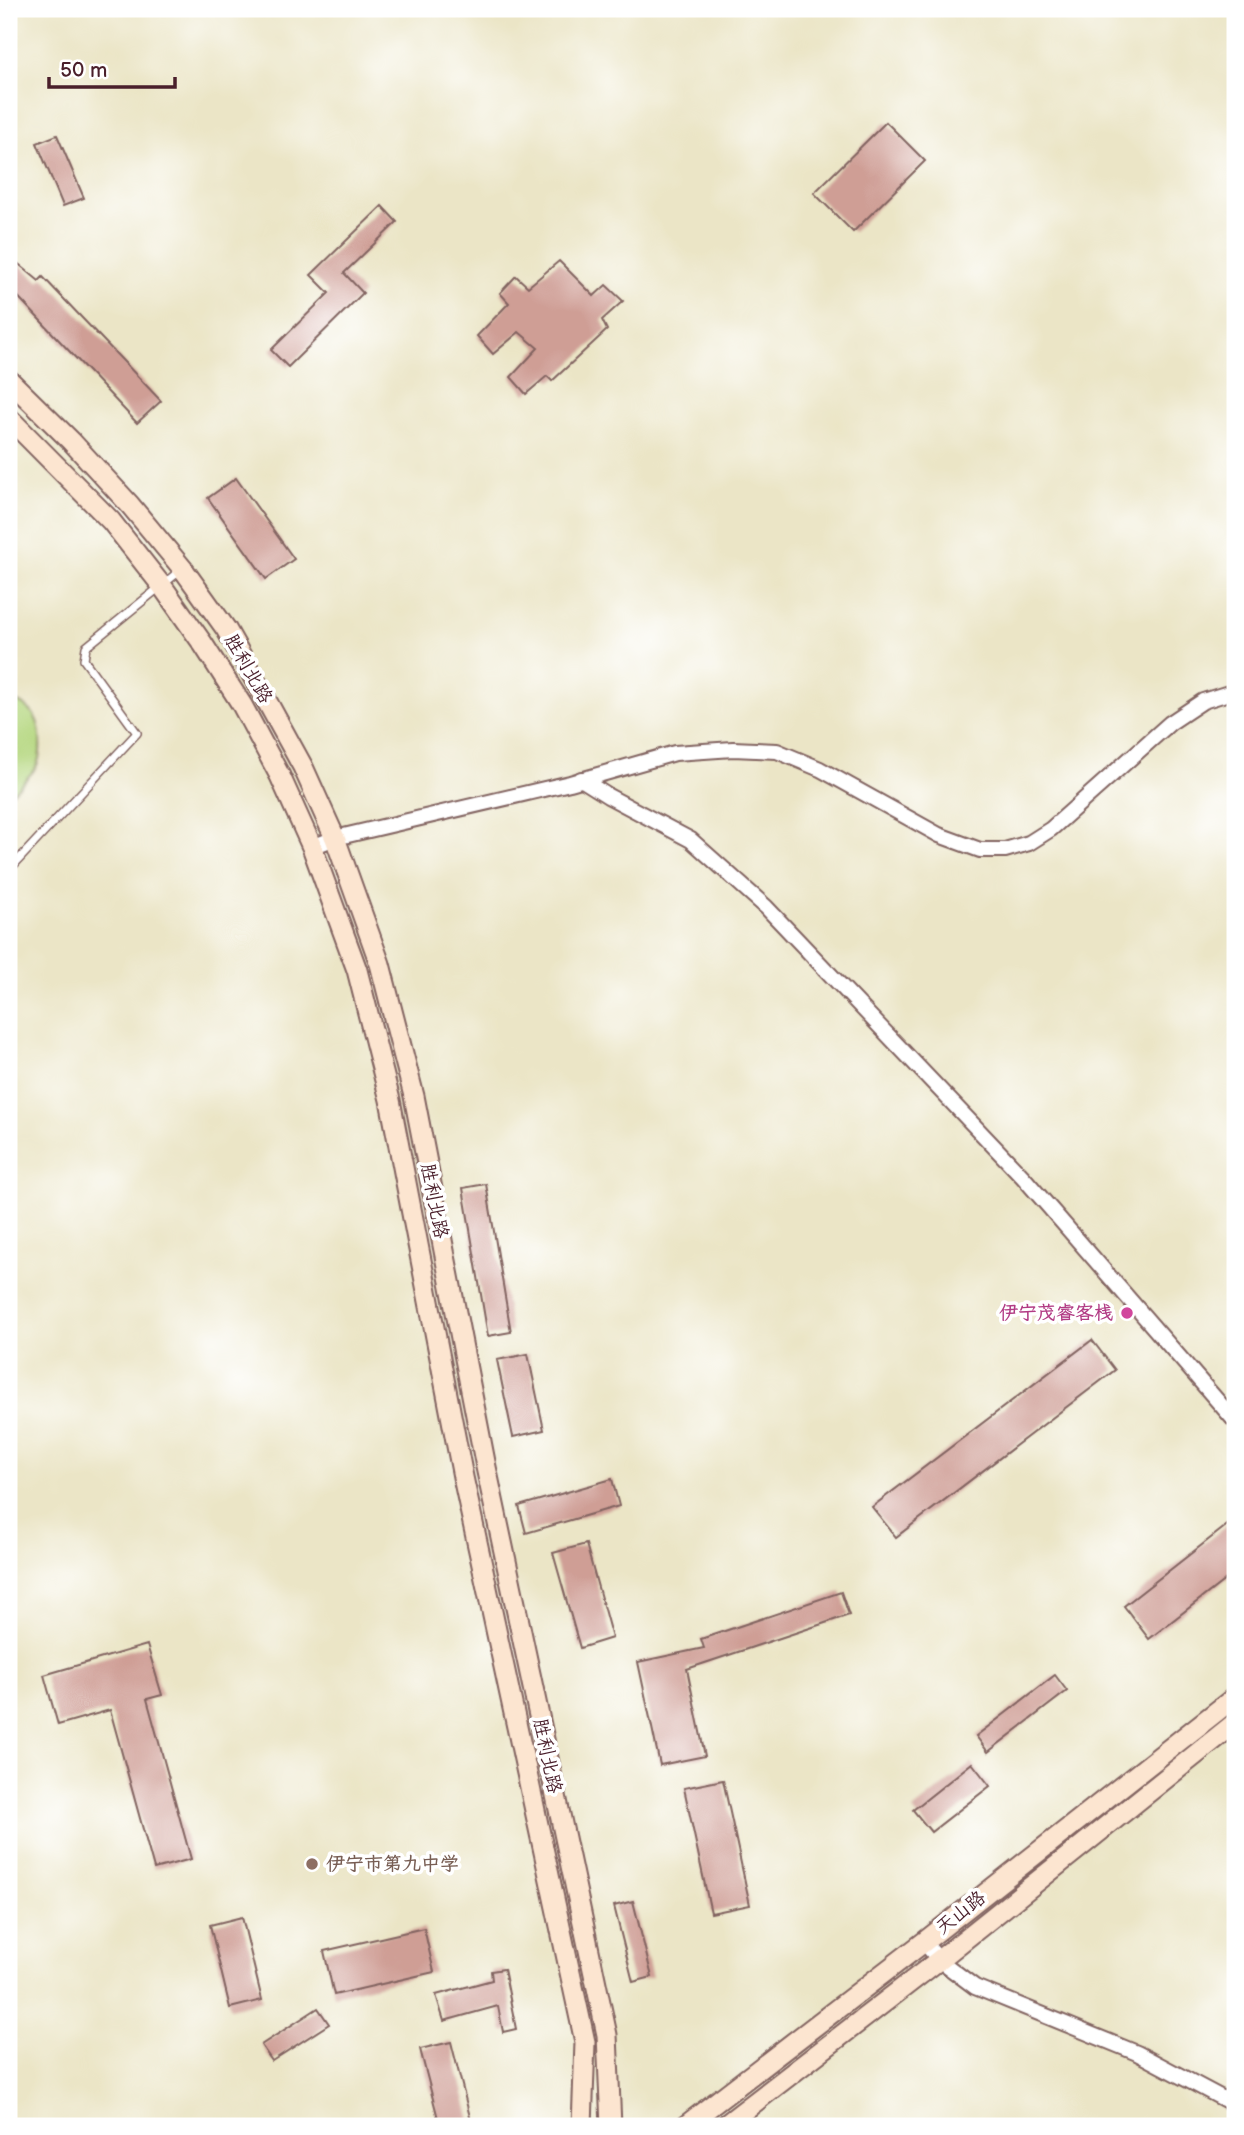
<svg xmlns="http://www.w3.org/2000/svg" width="1244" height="2135" viewBox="0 0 1244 2135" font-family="'Balsamiq Sans','LXGW WenKai TC',sans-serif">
	<rect width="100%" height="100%" fill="#fff"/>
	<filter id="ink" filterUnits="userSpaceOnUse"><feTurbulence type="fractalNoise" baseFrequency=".0143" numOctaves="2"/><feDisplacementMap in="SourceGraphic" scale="14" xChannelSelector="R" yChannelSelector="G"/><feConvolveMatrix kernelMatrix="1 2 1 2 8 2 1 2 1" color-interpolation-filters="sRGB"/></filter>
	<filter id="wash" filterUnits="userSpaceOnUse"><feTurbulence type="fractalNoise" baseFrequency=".00686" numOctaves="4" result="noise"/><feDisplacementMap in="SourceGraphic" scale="28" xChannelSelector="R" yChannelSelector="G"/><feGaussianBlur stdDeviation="1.57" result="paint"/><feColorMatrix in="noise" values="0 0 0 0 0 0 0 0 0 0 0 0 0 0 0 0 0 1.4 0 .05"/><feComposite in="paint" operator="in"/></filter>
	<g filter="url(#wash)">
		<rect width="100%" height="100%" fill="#ebe5c6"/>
		<!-- green -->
		<path fill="#b5d780" stroke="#807b56" stroke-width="2" d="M9 697C18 702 30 707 35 717 42 728 42 756 36 767 30 777 17 787 9 796Z"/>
		<g id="blocks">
			<!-- building -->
			<g fill="#cf9e95">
				<path d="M886 122 925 161 853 232 814 193Z"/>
				<path d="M57 135 84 198 63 206 37 143Z"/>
				<path d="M382 206 397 222 344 273 363 293 288 367 271 350 329 293 311 275Z"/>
				<path d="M9 256 39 281 43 277 161 401 137 423 9 287Z"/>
				<path d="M559 261 594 296 606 285 623 301 602 320 607 330 552 381 547 376 526 394 511 377 538 348 519 332 493 354 477 336 509 303 500 293 516 276 528 287Z"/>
				<path d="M236 478 294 559 266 579 208 498Z"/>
				<path d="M486 1184 511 1332 488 1336 463 1188Z"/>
				<path d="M1092 1340 1115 1370 896 1537 872 1507Z"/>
				<path d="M528 1354 544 1430 513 1437 497 1360Z"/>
				<path d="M612 1479 619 1506 526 1533 519 1506Z"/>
				<path d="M1235 1519V1572L1149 1639 1124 1606Z"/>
				<path d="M586 1544 612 1638 580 1648 553 1553Z"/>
				<path d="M841 1592 849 1615 687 1669 705 1756 660 1765 638 1662 704 1648 701 1639Z"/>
				<path d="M147 1645 162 1695 147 1699 191 1859 154 1869 110 1710 58 1725 44 1675Z"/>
				<path d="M1055 1675 1067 1691 988 1752 976 1736Z"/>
				<path d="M972 1763 990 1786 931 1832 913 1810Z"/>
				<path d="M723 1780 750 1905 711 1913 684 1788Z"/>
				<path d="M633 1901 652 1977 633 1982 614 1906Z"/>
				<path d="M242 1917 262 2000 230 2008 210 1925Z"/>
				<path d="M424 1928 434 1972 334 1995 324 1951Z"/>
				<path d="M504 1969 516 2029 503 2032 498 2006 444 2021 436 1995 492 1980 491 1971Z"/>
				<path d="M318 2008 329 2024 272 2061 261 2045Z"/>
				<path d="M451 2042 471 2121 450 2126H440L420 2049Z"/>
			</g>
		</g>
	</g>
	<g filter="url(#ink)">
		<use href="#blocks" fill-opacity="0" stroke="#826461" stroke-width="2"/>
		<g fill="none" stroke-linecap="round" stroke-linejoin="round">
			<!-- service casing -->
			<g stroke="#826461" stroke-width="10">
				<path id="service" d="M9 870 137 733 84 660 86 647 182 569"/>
			</g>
			<!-- minor casing -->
			<g stroke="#826461" stroke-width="18">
				<g id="minor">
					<path d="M581 779 608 796 691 840 766 907 1023 1177 1235 1421"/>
					<path d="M312 847 335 838 570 783 675 753 733 749 777 751 820 769 939 835 980 850H1005L1029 843 1051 829 1170 723 1203 701 1235 691"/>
					<path d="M924 1942 939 1960 975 1987 1137 2053 1235 2105"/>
				</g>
			</g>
			<!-- secondary casing -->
			<g stroke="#826461" stroke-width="23">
				<g id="secondary">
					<path d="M9 380 71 441 130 505 183 569 226 629 264 696 303 767 335 838 380 964 414 1096 486 1467 607 2035 611 2126"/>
					<path d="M9 418 111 521 162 586 203 644 242 705 280 776 312 847 357 970 390 1100 463 1477 585 2042 582 2126"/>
					<path d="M685 2126 924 1942 1235 1697"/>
					<path d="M724 2126 939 1960 1235 1723"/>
				</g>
			</g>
			<!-- service -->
			<use href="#service" stroke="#fff" stroke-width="7"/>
			<!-- minor -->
			<use href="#minor" stroke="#fff" stroke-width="14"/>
			<!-- secondary -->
			<use href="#secondary" stroke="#fce5d0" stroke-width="19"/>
		</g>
	</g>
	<!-- markers -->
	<circle fill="#d1479c" stroke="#fff" stroke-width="2.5" cx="1127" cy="1313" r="7"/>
	<circle fill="#8d6e63" stroke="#fff" stroke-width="2.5" cx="312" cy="1864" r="7"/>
	<g text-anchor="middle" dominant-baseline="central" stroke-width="7" stroke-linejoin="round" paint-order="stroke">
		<!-- street labels -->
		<g font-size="19" fill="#4a1f2b" stroke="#fff">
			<text transform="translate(248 669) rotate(60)">胜利北路</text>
			<text transform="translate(434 1201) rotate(79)">胜利北路</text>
			<text transform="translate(547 1756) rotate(78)">胜利北路</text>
			<text transform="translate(961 1913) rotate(-38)">天山路</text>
		</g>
		<!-- hotel labels -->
		<g font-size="19" font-weight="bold" fill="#b23c85" stroke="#fff" text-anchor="end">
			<text x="1113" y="1313">伊宁茂睿客栈</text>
		</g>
		<!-- education labels -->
		<g font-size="19" font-weight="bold" fill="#785e54" stroke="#fff" text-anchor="start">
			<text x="326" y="1864">伊宁市第九中学</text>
		</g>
	</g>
	<!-- margin -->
	<rect width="1244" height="2135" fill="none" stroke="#fff" stroke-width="35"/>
	<!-- scale -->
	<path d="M49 77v10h126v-10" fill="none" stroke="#4a1f2b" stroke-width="3.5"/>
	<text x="60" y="77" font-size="21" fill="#4a1f2b" stroke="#ffffff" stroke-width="5" paint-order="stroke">50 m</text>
</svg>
